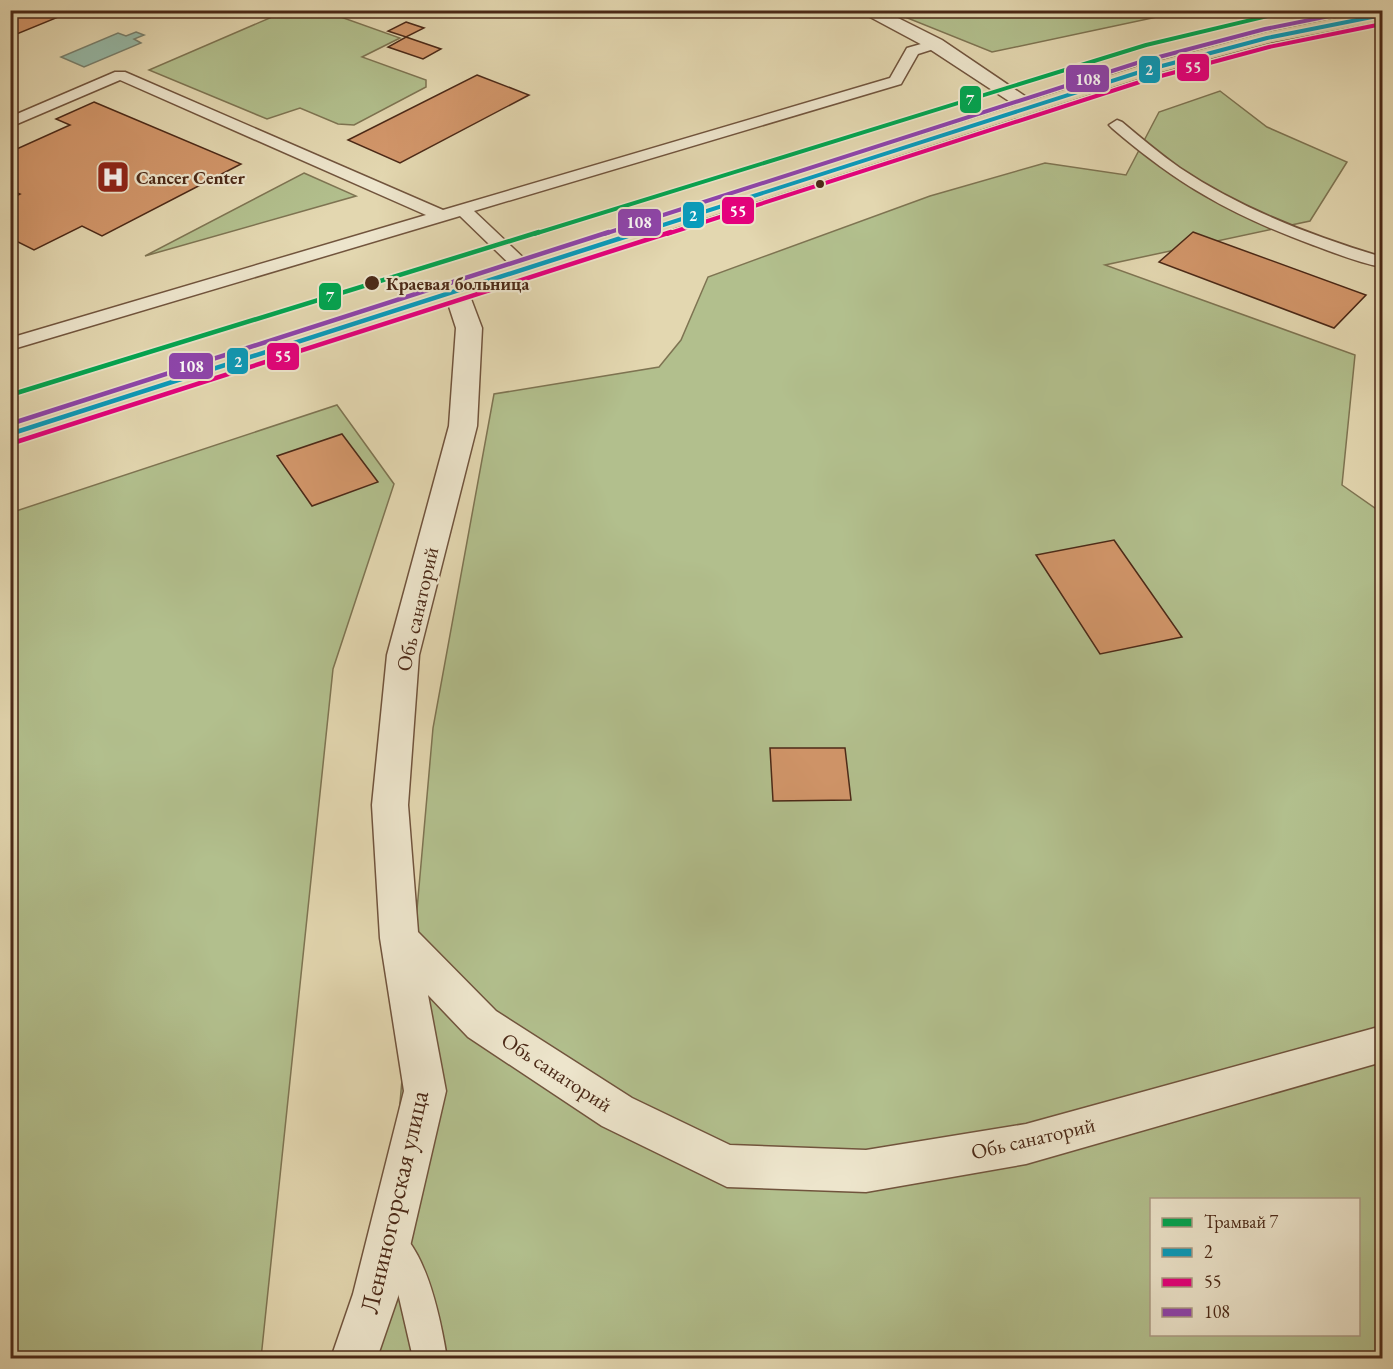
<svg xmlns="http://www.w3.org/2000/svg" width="1393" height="1369" viewBox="0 0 1393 1369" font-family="'EB Garamond',serif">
	<rect width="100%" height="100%" fill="#e3d7b0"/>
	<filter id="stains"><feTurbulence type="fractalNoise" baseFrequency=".00333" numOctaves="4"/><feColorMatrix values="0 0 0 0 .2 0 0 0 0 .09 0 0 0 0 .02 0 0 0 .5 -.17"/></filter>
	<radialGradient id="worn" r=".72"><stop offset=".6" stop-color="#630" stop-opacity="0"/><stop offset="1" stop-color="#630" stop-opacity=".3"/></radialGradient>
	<!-- green -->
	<g fill="#b2bf8d" stroke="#7e7452" stroke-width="1.5" fill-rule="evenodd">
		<path d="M286 11H324L400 38 362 57 426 80V87L354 125 338 124 300 108 267 119 149 70Z"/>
		<path d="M890 11V10L1185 11 992 52Z"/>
		<path d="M1220 91 1267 127 1347 162 1310 221 1105 265 1355 355 1342 485 1382 513V1358H350L399 1114 433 728 494 394 659 367 681 340 708 277 930 196 1045 163 1126 175 1159 112ZM1152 1200H1358V1334H1152Z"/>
		<path d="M304 173 356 196 145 256Z"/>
		<path d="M337 405 394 484 333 669 261 1358H11L10 513Z"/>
	</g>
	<!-- water -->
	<path fill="#96baa8" stroke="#78806e" stroke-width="1.5" d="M136 32 144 35 134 39 141 43 84 67 61 57 118 33 126 36Z"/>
	<!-- building -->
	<g fill="#d2966a" stroke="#4b2917" stroke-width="1.5">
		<path d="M10 10H71L73 11 12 36Z"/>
		<path d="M406 22 424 28 406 37 388 31Z"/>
		<path d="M406 37 441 49 423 59 388 47Z"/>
		<path d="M477 75 529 95 400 163 348 140Z"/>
		<path d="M94 102 241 164 102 236 82 226 34 250 10 238V199L20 194 10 190V152L70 125 56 119Z"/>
		<path d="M1193 232 1366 295 1334 328 1159 262Z"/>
		<path d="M342 434 378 482 312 506 277 456Z"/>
		<path d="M1114 540 1182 637 1100 654 1036 555Z"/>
		<path d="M770 748H845L851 800 773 801Z"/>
	</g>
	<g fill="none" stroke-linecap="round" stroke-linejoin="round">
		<!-- service casing -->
		<g stroke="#71543d" stroke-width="3">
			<g id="service">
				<path d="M935 40 942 44 940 47 918 54 901 84 474 211 531 265 534 269 531 273H519L460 216 10 350V338L426 215 120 80 10 127V117L115 72H125L443 210 890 78 907 48Z"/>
				<path d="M1117 120 1122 122C1141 138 1160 154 1180 168 1241 209 1312 236 1382 257V267C1359 263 1335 253 1313 245 1231 215 1177 184 1112 128L1109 125Z"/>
				<path d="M389 1225C426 1240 441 1322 447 1358H413L395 1280 373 1241 378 1230Z"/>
			</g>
		</g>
		<!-- minor casing -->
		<g stroke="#71543d" stroke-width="3">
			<g id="minor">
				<path d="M857 10H882L942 40 1041 107 1038 111H1024L928 48Z"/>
				<path d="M456 284 465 286 468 291 482 328 477 426 419 655 408 805 418 932 496 1011 632 1098 730 1145 866 1150 1026 1124 1382 1026V1062L1026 1164 866 1192 727 1187 602 1126 468 1037 428 995 446 1091 399 1294 377 1358H331L353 1294 404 1091 380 938 372 805 387 655 449 426 456 328 444 291 447 286Z"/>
			</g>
		</g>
		<!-- trunk casing -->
		<g stroke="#4b2917" stroke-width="3">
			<path id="trunk" d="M1376 10H1382V21L1269 43 1150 75 10 442V425L1136 67 1267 32Z"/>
		</g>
		<!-- service -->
		<use href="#service" fill="#ede5cc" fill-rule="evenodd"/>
		<!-- minor -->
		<use href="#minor" fill="#ede5cc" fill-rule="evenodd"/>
		<!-- trunk -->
		<use href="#trunk" fill="#e3d7b0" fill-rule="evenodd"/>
		<!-- bus-1-far1 casing -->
		<g stroke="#ede5cc" stroke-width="7">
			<path id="bus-1-far1" d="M635 234 1143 71 1267 38 1382 15"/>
		</g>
		<!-- bus-1 casing -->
		<g stroke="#ede5cc" stroke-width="8">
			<path id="bus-1" d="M10 434 640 232"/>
		</g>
		<!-- bus-2-far1 casing -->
		<g stroke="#ede5cc" stroke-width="7">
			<path id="bus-2-far1" d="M667 234 1146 80 1269 47 1382 24"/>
		</g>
		<!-- bus-2 casing -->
		<g stroke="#ede5cc" stroke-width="8">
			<path id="bus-2" d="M13 443 671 232"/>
		</g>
		<!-- bus-3-far1 casing -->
		<g stroke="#ede5cc" stroke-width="7">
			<path id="bus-3-far1" d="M604 234 1140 62 1265 29 1359 10"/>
		</g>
		<!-- bus-3 casing -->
		<g stroke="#ede5cc" stroke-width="8">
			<path id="bus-3" d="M10 424 609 232"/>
		</g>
		<!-- bus-1-far1 -->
		<use href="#bus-1-far1" stroke="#089cbc" stroke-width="4"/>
		<!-- bus-1 -->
		<use href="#bus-1" stroke="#089cbc" stroke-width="4.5"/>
		<!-- bus-2-far1 -->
		<use href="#bus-2-far1" stroke="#e5007d" stroke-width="4"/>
		<!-- bus-2 -->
		<use href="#bus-2" stroke="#e5007d" stroke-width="4.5"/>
		<!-- bus-3-far1 -->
		<use href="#bus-3-far1" stroke="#8e44ad" stroke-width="4"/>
		<!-- bus-3 -->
		<use href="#bus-3" stroke="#8e44ad" stroke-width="4.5"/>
		<!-- tram-1-far1 casing -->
		<g stroke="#ede5cc" stroke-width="7">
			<path id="tram-1-far1" d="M534 234 1146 45 1293 10"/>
		</g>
		<!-- tram-1 casing -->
		<g stroke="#ede5cc" stroke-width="8">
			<path id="tram-1" d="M10 395 539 232"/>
		</g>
		<!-- tram-1-far1 -->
		<use href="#tram-1-far1" stroke="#00a651" stroke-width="4"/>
		<!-- tram-1 -->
		<use href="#tram-1" stroke="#00a651" stroke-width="4.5"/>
	</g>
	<!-- icons -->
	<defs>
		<g id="hospital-square" transform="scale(1.725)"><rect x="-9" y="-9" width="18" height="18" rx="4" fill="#8f2418" stroke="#ede5cc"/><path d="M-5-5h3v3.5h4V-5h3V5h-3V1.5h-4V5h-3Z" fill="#fff"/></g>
	</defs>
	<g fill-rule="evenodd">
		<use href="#hospital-square" x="113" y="177"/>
	</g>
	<!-- markers -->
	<g fill="#4b2917" stroke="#ede5cc" stroke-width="2">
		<circle cx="820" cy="184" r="5"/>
		<circle cx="372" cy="283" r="8"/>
	</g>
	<g text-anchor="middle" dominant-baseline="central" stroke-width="4.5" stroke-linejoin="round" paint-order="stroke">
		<!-- far-poi labels -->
		<g font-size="18" font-weight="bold" fill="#4b2917" stroke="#ede5cc" text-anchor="start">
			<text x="136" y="177">Cancer Center</text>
		</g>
		<!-- far-stop labels -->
		<g font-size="18" font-weight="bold" fill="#4b2917" stroke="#ede5cc" text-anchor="start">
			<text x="386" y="283">Краевая больница</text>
		</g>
		<!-- street labels -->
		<g font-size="21" fill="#4b2917" stroke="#ede5cc">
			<text transform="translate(417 609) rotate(-77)">Обь санаторий</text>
			<text transform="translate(557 1072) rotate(33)">Обь санаторий</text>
			<text transform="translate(1033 1138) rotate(-13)">Обь санаторий</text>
		</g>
		<!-- near-street labels -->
		<g font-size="26" fill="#4b2917" stroke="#ede5cc">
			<text transform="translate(394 1202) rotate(-77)">Лениногорская улица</text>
		</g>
	</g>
	<g stroke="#ede5cc" stroke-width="2">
		<rect x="1176" y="53" width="34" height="29" rx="6" fill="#e5007d"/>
		<rect x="1138" y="55" width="23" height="29" rx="6" fill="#089cbc"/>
		<rect x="1065" y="64" width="45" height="29" rx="6" fill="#8e44ad"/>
		<rect x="959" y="85" width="23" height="29" rx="6" fill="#00a651"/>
		<rect x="721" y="196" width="34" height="29" rx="6" fill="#e5007d"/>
		<rect x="682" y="201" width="23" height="28" rx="6" fill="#089cbc"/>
		<rect x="617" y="208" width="45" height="29" rx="6" fill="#8e44ad"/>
		<rect x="318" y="282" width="24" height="29" rx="6" fill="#00a651"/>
		<rect x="266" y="342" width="34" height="29" rx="6" fill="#e5007d"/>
		<rect x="226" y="347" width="23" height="28" rx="6" fill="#089cbc"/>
		<rect x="168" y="352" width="46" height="28" rx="6" fill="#8e44ad"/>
	</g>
	<g font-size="16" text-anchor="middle" font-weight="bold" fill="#fff">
		<text x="1193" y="73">55</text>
		<text x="1149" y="75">2</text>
		<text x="1088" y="85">108</text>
		<text x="970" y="105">7</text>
		<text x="738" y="217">55</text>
		<text x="693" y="221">2</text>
		<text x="639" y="228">108</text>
		<text x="330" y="302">7</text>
		<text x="283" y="362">55</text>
		<text x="238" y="367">2</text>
		<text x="191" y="372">108</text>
	</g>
	<!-- margin -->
	<rect width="1393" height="1369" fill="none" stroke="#e3d7b0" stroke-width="36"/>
	<rect x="12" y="12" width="1369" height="1345" fill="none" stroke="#4b2917" stroke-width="3"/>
	<rect x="18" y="18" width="1357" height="1333" fill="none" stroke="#4b2917" stroke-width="1.5"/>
	<!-- legend -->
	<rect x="1150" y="1198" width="210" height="138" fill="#ede5cc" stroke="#ac9a84" stroke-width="1.5"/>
	<rect x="1162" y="1218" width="30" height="9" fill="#00a651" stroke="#ac9a84" stroke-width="1.5"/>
	<text x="1204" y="1228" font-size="18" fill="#4b2917">Трамвай 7</text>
	<rect x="1162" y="1248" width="30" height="9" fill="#089cbc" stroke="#ac9a84" stroke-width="1.5"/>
	<text x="1204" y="1258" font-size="18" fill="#4b2917">2</text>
	<rect x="1162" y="1278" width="30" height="9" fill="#e5007d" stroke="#ac9a84" stroke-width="1.5"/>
	<text x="1204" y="1288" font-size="18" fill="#4b2917">55</text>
	<rect x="1162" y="1308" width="30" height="9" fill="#8e44ad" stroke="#ac9a84" stroke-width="1.5"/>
	<text x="1204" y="1318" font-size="18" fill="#4b2917">108</text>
	<rect width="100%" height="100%" filter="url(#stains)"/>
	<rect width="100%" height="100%" fill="url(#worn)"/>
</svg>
